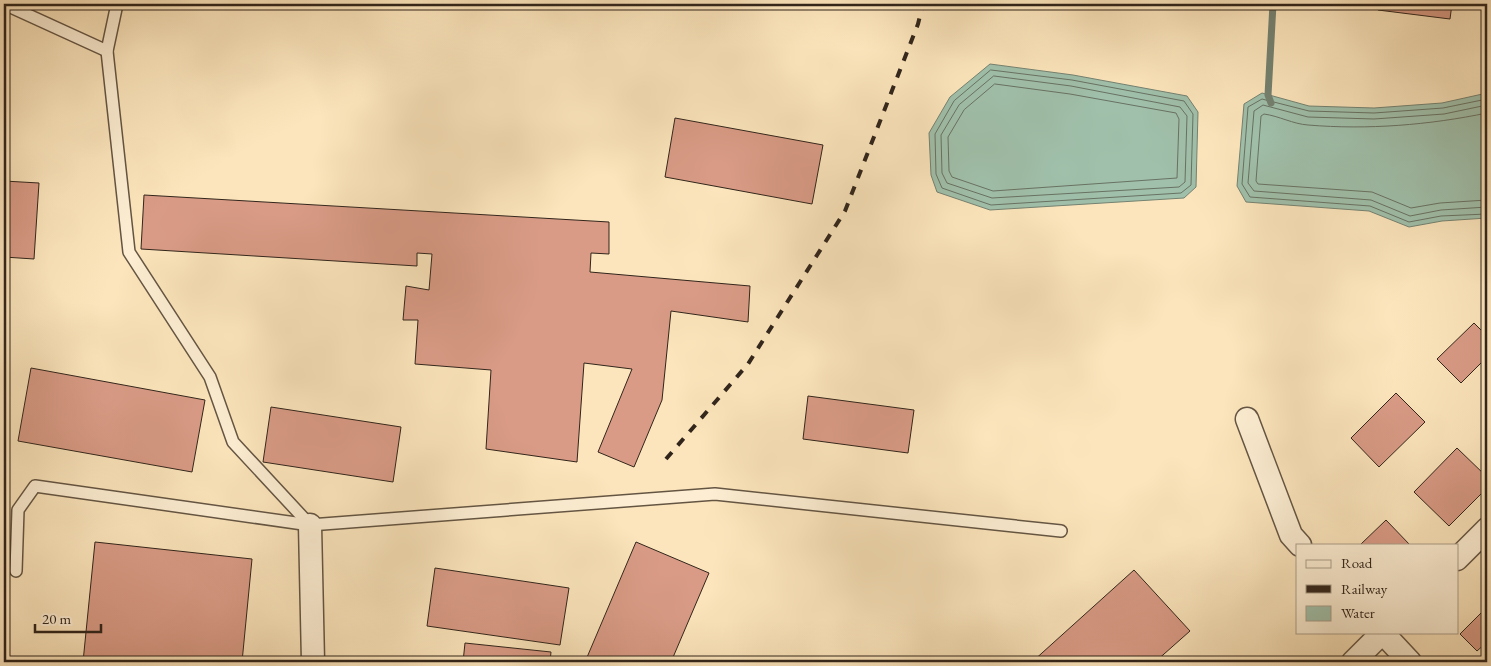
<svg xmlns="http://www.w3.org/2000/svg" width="1491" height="666" viewBox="0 0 1491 666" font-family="'EB Garamond',serif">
	<rect width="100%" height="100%" fill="#fce5bc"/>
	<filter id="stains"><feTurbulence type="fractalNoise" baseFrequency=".004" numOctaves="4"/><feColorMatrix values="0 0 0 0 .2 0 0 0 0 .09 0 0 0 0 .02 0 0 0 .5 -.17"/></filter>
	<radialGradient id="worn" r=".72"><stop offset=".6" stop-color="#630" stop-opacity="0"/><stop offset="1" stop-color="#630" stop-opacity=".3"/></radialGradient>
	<!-- water -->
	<g fill="#a0c0ab" stroke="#748271">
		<path d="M990 64 1073 75 1187 96 1198 112 1196 187 1184 198 990 210 937 192 931 175 929 133 950 97Z"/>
		<path d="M1262 93 1309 106 1374 108 1442 103 1487 93V218L1442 221 1409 227 1369 211 1246 202 1237 186 1244 104Z"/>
	</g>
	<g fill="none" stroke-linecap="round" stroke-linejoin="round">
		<!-- shore -->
		<g stroke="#687263" stroke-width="1">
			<path d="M991 70 1072 80 1184 101 1193 114 1191 185 1181 193 991 205 942 188 936 174 935 134 954 101Z"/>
			<path d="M994 76 1071 86 1180 107 1187 116 1185 182 1179 187 992 198 947 183 942 173 941 135 959 105Z"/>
			<path d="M995 84 1070 94 1176 113 1179 119 1177 178 993 191 952 177 949 171 948 137 964 110Z"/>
			<path d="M1487 99 1443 108 1374 113 1309 111 1262 99 1248 107 1242 184 1250 197 1370 206 1409 222 1441 216 1487 214"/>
			<path d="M1487 105 1444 114 1374 119 1308 117 1263 105 1254 111 1248 183 1254 191 1371 200 1410 216 1441 210 1487 207"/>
			<path d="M1487 113C1429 125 1368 130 1308 125 1293 124 1279 116 1264 114L1261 116 1256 181 1258 184 1372 192 1411 208 1440 203 1487 200"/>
		</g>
		<!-- stream -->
		<path stroke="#748271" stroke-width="7" d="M1271 103 1268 95 1273 4"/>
	</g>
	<!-- building -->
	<g fill="#d99b86" stroke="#31251b">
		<path d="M1378 4H1452L1450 19 1378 10Z"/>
		<path d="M675 118 823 145 812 204 665 177Z"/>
		<path d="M4 181 39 183 34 259 4 257Z"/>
		<path d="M144 195 609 222V254L591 253 590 272 750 286 748 322 671 311 662 400 634 467 598 452 632 369 584 363 577 462 486 449 491 370 415 364 418 320H403L406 286 429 290 432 254 417 253V266L141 249Z"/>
		<path d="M1474 323 1487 336V357L1461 383 1437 359Z"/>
		<path d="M31 368 205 400 192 472 18 441Z"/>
		<path d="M1396 393 1425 422 1379 467 1351 438Z"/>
		<path d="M808 396 914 410 908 453 803 439Z"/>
		<path d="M271 407 401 427 393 482 263 462Z"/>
		<path d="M1457 448 1487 477V488L1449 526 1414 492Z"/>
		<path d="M1386 520 1410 545H1360Z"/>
		<path d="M95 542 252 559 242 662H83Z"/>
		<path d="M636 542 709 573 671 662H585Z"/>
		<path d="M435 568 569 588 560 645 427 626Z"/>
		<path d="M1134 570 1190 631 1155 662H1032Z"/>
		<path d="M1487 607V642L1477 651 1460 634Z"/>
		<path d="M465 643 551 652 550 662H463Z"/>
	</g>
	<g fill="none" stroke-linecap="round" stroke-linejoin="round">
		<!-- service casing -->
		<g stroke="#645543" stroke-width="14">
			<g id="service">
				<path d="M4 4 107 51"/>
				<path d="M117 4 107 51 129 252 210 377 233 442 310 525"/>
				<path d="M16 571 18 510 35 486 310 525 715 494 1061 531"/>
			</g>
		</g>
		<!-- minor casing -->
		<g stroke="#645543" stroke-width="25">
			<g id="minor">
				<path d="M1247 419 1291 535 1300 545"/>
				<path d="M310 525 313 662"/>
				<path d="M1457 559 1487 529"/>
				<path d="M1382 632 1410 662"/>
				<path d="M1353 662 1383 632"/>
			</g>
		</g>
		<!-- service -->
		<use href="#service" stroke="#fdeed3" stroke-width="11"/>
		<!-- minor -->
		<use href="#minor" stroke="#fdeed3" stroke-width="22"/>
		<!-- rail -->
		<path stroke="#31251b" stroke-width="4" stroke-dasharray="9 9" stroke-linecap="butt" d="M666 459 748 364 845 211 918 24 923 4"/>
	</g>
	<!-- margin -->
	<rect width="1491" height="666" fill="none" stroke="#fce5bc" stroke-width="20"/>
	<rect x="5" y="5" width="1481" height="656" fill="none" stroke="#31251b" stroke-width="2.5"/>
	<rect x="10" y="10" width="1471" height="646" fill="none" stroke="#31251b"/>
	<!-- legend -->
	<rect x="1296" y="544" width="162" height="90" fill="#fdeed3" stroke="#ab9e89"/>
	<rect x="1306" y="560" width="25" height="8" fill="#fdeed3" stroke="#ab9e89"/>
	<text x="1341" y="568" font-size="15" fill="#31251b">Road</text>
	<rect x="1306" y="585" width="25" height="8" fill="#31251b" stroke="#ab9e89"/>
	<text x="1341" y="594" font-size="15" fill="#31251b">Railway</text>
	<rect x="1306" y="606" width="25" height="15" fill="#a0c0ab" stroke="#ab9e89"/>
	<text x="1341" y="618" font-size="15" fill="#31251b">Water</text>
	<!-- scale -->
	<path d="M35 624v8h66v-8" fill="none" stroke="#31251b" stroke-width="2.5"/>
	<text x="42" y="624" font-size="15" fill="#31251b" stroke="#fdeed3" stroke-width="4" paint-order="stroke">20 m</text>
	<rect width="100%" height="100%" filter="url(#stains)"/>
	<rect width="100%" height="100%" fill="url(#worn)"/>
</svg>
